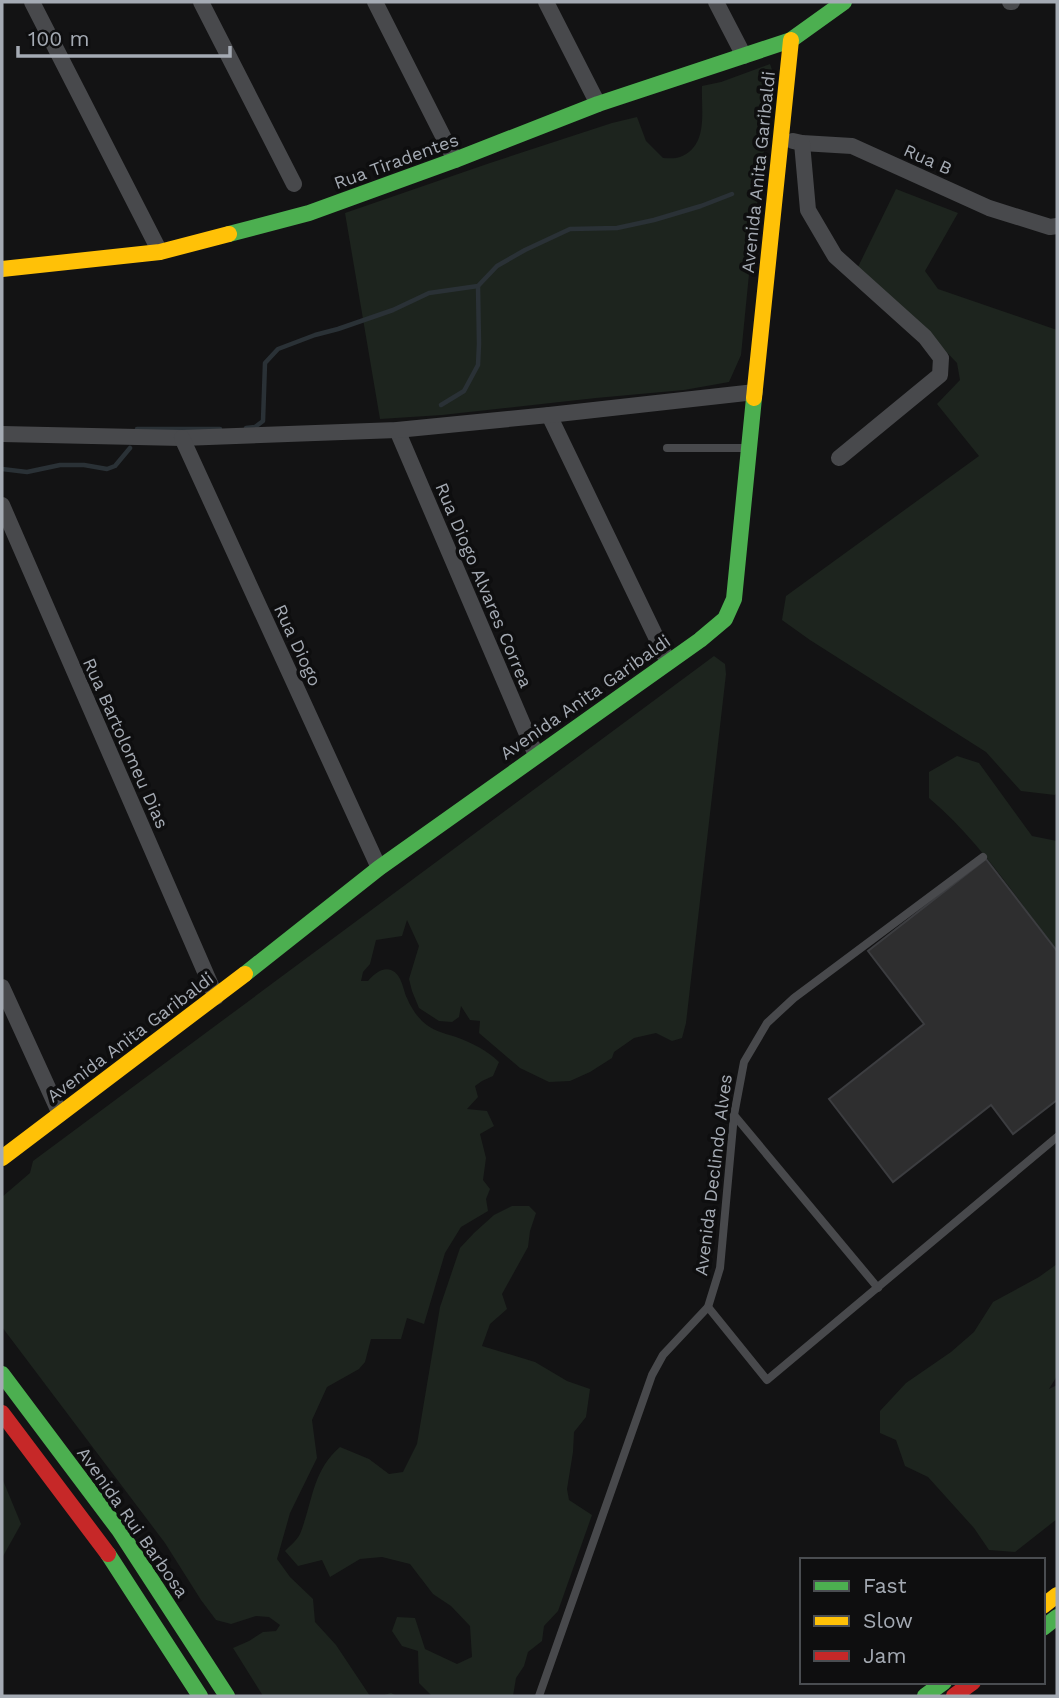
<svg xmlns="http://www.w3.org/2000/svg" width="1059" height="1698" viewBox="0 0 1059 1698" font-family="'Work Sans',sans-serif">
	<rect width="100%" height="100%" fill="#131314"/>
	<!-- green -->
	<g fill="#1d241e">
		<path d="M770 64 774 76 752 244 741 355 729 382 684 390 596 398 442 415 380 419 345 213 490 163 612 123 637 117 646 141 663 158C668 158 675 159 680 157 709 146 701 111 702 86L721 82Z"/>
		<path d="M896 189 958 213 925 271 938 289 1057 330V792L1055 795 1021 791 986 752 810 640 782 620 786 596 979 456 937 404 960 380 957 363 931 336 858 267Z"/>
		<path d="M714 656 725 664 726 674 686 1023 682 1038 672 1041 656 1033 634 1038 614 1052 612 1058 590 1072 570 1081 549 1082 520 1068 479 1033 480 1021 470 1020 461 1006 459 1017 452 1022 439 1021 419 1008 412 991 409 979 419 946 407 920 402 936 376 940 370 964 363 972 361 981H368C373 975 382 967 391 970 402 974 403 990 407 998 410 1006 416 1015 422 1021 433 1031 443 1033 456 1037 472 1043 487 1050 499 1062L493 1076 482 1081 475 1086 478 1097 467 1109 487 1111 494 1126 480 1134 486 1158 483 1180 490 1189 486 1199 488 1211 461 1227 445 1253 424 1324 407 1318 401 1339H371L365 1362 359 1369 327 1387 312 1420 317 1458 290 1513 277 1559 290 1577 313 1599 315 1622 336 1645 370 1696H381L391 1693 397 1696H263L233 1648 249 1641 263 1632 276 1631 280 1625 269 1617 256 1616 231 1624 216 1620 201 1600 165 1543 2 1327V1197L30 1173 33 1161Z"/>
		<path d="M957 756 979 763 1032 836 1057 841V951C1017 899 979 840 929 798V772Z"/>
		<path d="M512 1206H529L536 1213 530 1231 528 1247 502 1294 507 1309 490 1324 482 1346 535 1362 567 1381 590 1389 586 1417 574 1432 573 1452 567 1489 569 1500 592 1515 558 1611 544 1626 542 1641 528 1652 524 1666 516 1678 513 1696H432L419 1683 418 1651 402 1646 392 1631 397 1617 415 1618 425 1649 457 1664 472 1657 470 1626 451 1606 433 1594 410 1564 382 1557 360 1559 330 1577 322 1560 298 1566 285 1551C290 1546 297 1540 300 1534 313 1502 312 1471 340 1447L369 1459 389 1474 403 1472 417 1444 440 1307 460 1248 474 1233 494 1215Z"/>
		<path d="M1057 1264V1376L1049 1389 1057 1385V1519L1015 1552 989 1550 974 1528 928 1477 905 1466 896 1440 880 1433V1411L906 1383 951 1352 974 1332 993 1302 1039 1277Z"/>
		<path d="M2 1478 21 1524 2 1558Z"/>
	</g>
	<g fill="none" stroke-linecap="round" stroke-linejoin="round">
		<!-- stream -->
		<g stroke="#2a3136" stroke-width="4.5">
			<path d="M441 405 464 391 478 365 479 344 478 286"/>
			<path d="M246 428 255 427 263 421 265 363 278 349 315 335 338 329 393 310 429 293 478 286 497 266 525 250 570 229 617 228 654 220 701 206 732 194"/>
			<path d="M137 429H220"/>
			<path d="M2 469 27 472 60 465H84L107 469 115 466 130 448"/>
		</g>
	</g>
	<!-- building -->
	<path fill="#2e2e2f" stroke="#3c3d40" stroke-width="2" d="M986 859 1057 951V1100L1013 1134 991 1105 893 1182 829 1099 924 1024 868 951Z"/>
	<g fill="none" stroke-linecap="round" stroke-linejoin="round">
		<!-- lane -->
		<g stroke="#48494c" stroke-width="8">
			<path d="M667 448H748"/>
			<path d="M734 1115 878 1288"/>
			<path d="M708 1307 767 1380 1057 1137"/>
			<path d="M539 1696 652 1375 663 1355 708 1307 720 1268 734 1115 744 1062 767 1023 794 998 983 857"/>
		</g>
		<!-- street -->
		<g stroke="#48494c" stroke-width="16">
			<path d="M32 2 160 252"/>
			<path d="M201 2 294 184"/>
			<path d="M375 2 455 160"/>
			<path d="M546 2 598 104"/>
			<path d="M716 2 744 56"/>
			<path d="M1010 2H1012"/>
			<path d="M793 141 802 143 852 146 989 208 1050 227 1057 226"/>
			<path d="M802 143 808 210 835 256 925 337 941 358 940 375 839 458"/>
			<path d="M549 415 668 662"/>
			<path d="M397 430 536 755"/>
			<path d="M2 434 182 438 397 430 549 415 755 392"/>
			<path d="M182 438 379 868"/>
			<path d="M2 505 216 997"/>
			<path d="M2 987 60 1114"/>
		</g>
		<!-- fast -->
		<g stroke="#4caf50" stroke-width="16">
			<path d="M229 234 309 213 455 160 598 104 791 40 844 2"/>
			<path d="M245 974 379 868 700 640 725 619 734 599 754 398"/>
			<path d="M2 1374 119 1530 227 1696"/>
			<path d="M108 1554 200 1696"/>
			<path d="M1043 1628 1057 1617"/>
			<path d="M925 1696 944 1682"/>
		</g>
		<!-- slow -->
		<g stroke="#ffc107" stroke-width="16">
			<path d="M2 269 160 252 229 234"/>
			<path d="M754 398 791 40"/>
			<path d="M2 1158 245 974"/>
			<path d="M1043 1606 1057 1595"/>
		</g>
		<!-- jam -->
		<g stroke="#c62828" stroke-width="16">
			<path d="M2 1413 108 1554"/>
			<path d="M954 1696 973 1682"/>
		</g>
	</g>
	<g text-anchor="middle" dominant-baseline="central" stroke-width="7" stroke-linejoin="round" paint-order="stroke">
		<!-- street labels -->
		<g font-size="18" fill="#a5abb4" stroke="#0e0e0f">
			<text transform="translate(928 159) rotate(24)">Rua B</text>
			<text transform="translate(396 161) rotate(-20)">Rua Tiradentes</text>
			<text transform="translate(758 172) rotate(-84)">Avenida Anita Garibaldi</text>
			<text transform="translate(484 585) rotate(67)">Rua Diogo Alvares Correa</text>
			<text transform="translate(298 645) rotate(65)">Rua Diogo</text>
			<text transform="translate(585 697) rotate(-35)">Avenida Anita Garibaldi</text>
			<text transform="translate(126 743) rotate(66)">Rua Bartolomeu Dias</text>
			<text transform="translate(130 1037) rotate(-37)">Avenida Anita Garibaldi</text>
			<text transform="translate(713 1175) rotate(-83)">Avenida Declindo Alves</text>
			<text transform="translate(133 1522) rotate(55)">Avenida Rui Barbosa</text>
		</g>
	</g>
	<!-- border -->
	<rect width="1059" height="1698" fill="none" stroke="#a5abb4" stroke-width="7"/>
	<!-- legend -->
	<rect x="800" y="1558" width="245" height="126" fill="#0e0e0f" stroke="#4a4d51" stroke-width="2"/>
	<rect x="814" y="1581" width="35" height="10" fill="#4caf50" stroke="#4a4d51" stroke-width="2"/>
	<text x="863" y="1593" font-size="21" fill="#a5abb4">Fast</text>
	<rect x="814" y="1616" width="35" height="10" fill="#ffc107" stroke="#4a4d51" stroke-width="2"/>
	<text x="863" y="1628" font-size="21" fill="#a5abb4">Slow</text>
	<rect x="814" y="1651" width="35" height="10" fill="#c62828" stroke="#4a4d51" stroke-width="2"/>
	<text x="863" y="1663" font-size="21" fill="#a5abb4">Jam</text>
	<!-- scale -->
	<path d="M18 46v10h212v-10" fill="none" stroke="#a5abb4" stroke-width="3.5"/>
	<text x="28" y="46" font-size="21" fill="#a5abb4" stroke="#0e0e0f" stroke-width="5" paint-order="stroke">100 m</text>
</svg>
